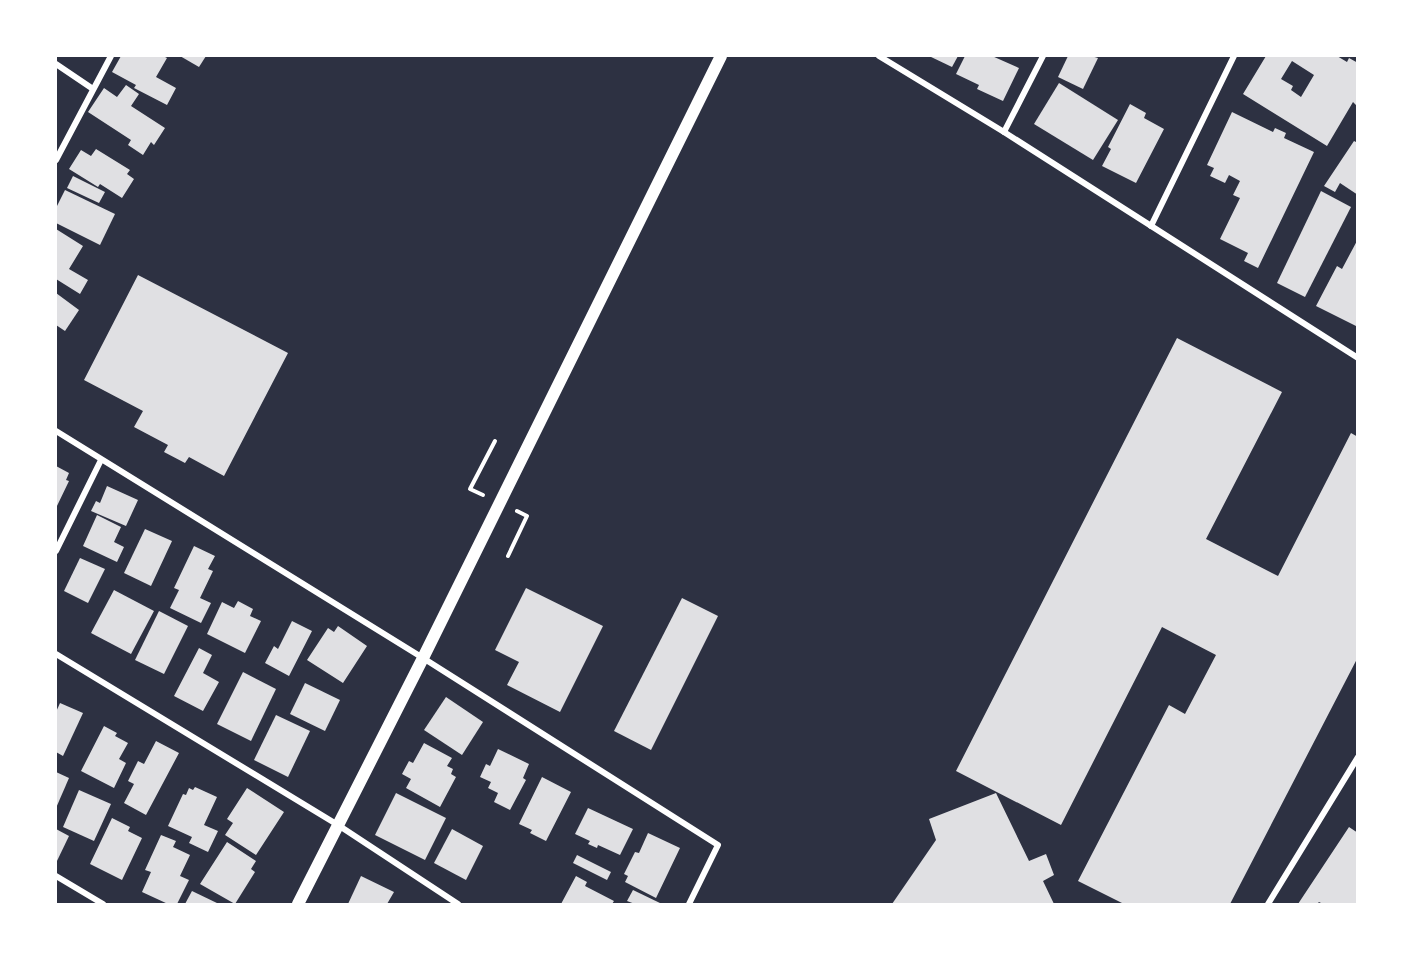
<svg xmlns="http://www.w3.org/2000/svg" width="1413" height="960" viewBox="0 0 1413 960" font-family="'Source Sans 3',sans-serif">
	<rect width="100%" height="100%" fill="#2d3142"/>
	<!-- building -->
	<g fill="#e0e0e3" fill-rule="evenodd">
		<path d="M121 56H163L167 58 156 77 176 88 167 105 134 88 136 85 112 72Z"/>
		<path d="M180 56H206L199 67Z"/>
		<path d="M929 56H958L952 67Z"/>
		<path d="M965 56H992L1019 68 1003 101 977 89 979 85 956 74Z"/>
		<path d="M1068 56H1091L1098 58 1083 89 1058 77Z"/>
		<path d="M1266 56H1337L1347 62 1349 58 1358 63V103L1356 105 1353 102 1327 146 1243 94ZM1292 61 1314 75 1301 97 1291 90 1293 86 1281 79Z"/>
		<path d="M1059 83 1118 120 1093 160 1034 124Z"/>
		<path d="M126 85 139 94 131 106 165 128 154 145 151 142 143 155 128 145 131 140 88 112 104 88 117 97Z"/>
		<path d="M1130 104 1146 113 1144 118 1164 129 1136 183 1102 166 1111 149 1108 147Z"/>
		<path d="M1232 112 1273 132 1275 128 1286 133 1284 138 1314 152 1258 268 1244 261 1248 253 1220 239 1240 198 1233 195 1240 181 1229 175 1225 183 1210 176 1214 168 1207 165Z"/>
		<path d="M1354 141 1358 143V195L1340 183 1335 192 1324 186Z"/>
		<path d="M96 149 130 170 127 174 134 179 122 198 100 184 98 187 69 169 81 150 91 156Z"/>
		<path d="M73 176 105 192 99 203 67 188Z"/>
		<path d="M65 190 115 214 100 245 56 223V208Z"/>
		<path d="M1321 191 1351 207 1305 297 1277 283Z"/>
		<path d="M56 229 83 246 69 269 88 280 80 294 56 279Z"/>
		<path d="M1358 239V327L1316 306 1337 266 1342 269Z"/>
		<path d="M138 275 288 353 224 476 189 457 185 463 164 452 168 445 134 427 143 411 84 380Z"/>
		<path d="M56 293 79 310 65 331 56 325Z"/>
		<path d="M1177 338 1282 392 1206 539 1278 576 1351 433 1358 437V657L1230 904H1124L1078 881 1169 705 1185 714 1216 655 1162 627 1061 825 956 771Z"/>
		<path d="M56 466 69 473 66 480 69 481 56 508Z"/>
		<path d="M107 486 138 500 126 526 91 511 96 501 100 503Z"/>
		<path d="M97 515 121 527 114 542 124 547 117 562 83 546Z"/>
		<path d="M145 529 172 541 151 586 124 573Z"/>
		<path d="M194 546 215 556 208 569 213 571 200 598 211 603 201 623 170 608 179 590 174 588Z"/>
		<path d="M80 558 105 569 88 603 64 591Z"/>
		<path d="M526 588 603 626 560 712 507 685 519 662 495 650Z"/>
		<path d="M114 590 154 611 131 654 91 633Z"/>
		<path d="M682 598 718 616 651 750 614 731Z"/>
		<path d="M238 601 253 609 250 616 261 621 245 653 207 634 222 602 234 608Z"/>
		<path d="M159 611 188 626 164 674 135 660Z"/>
		<path d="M292 621 312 631 289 676 265 663 274 646 278 649Z"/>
		<path d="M338 626 367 646 343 683 307 660 328 628 334 632Z"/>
		<path d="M199 648 212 655 203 673 219 682 203 711 174 696Z"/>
		<path d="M243 672 276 689 251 741 217 724Z"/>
		<path d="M305 683 340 700 325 731 290 714Z"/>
		<path d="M446 697 483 722 462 755 424 730Z"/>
		<path d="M60 703 83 713 63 756 56 752V712Z"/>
		<path d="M276 715 310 731 288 777 254 760Z"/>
		<path d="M104 726 117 733 115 736 128 743 119 759 126 763 114 788 81 771Z"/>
		<path d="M156 741 179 753 146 815 124 803 134 784 128 781 138 761 144 764Z"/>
		<path d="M424 743 452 758 447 766 453 769 451 774 456 777 440 807 406 788 411 779 402 774 409 761 413 763Z"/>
		<path d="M498 749 529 764 523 778 526 780 510 810 494 802 498 793 488 788 491 782 480 777 486 764 490 766Z"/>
		<path d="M56 772 69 778 56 808Z"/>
		<path d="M542 777 571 792 546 841 530 833 532 830 519 824Z"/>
		<path d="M195 787 217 797 204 825 218 831 208 852 189 843 192 837 168 826 183 794 186 795 189 788 193 790Z"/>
		<path d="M247 788 284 812 256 855 225 835 233 823 227 819Z"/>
		<path d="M79 790 111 804 94 841 63 827Z"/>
		<path d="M396 793 446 818 425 860 375 835Z"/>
		<path d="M996 793 1029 861 1046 854 1054 875 1043 881 1054 904H892L936 840 929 819Z"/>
		<path d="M588 808 633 829 620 855 598 845 597 848 588 844 590 841 575 834Z"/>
		<path d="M112 818 130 827 128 831 142 838 122 880 90 864Z"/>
		<path d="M1349 827 1358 833V904H1323L1319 902 1317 904H1298Z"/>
		<path d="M56 829 69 836 56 863Z"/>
		<path d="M452 829 483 846 466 880 434 863Z"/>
		<path d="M648 833 680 848 656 898 625 882 628 876 624 874 635 852 639 853Z"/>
		<path d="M161 835 176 841 173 847 190 855 180 876 189 880 177 904H168L142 892 151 872 145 870Z"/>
		<path d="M227 842 256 861 251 869 255 872 235 904 200 884Z"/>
		<path d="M577 855 611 872 607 880 573 863Z"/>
		<path d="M361 876 394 892 387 904H348Z"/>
		<path d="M576 876 587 882 585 886 614 901 612 904H561Z"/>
		<path d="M633 890 662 904H635L627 901Z"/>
		<path d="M192 891 219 904H185Z"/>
	</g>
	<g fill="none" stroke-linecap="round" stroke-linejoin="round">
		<!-- path -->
		<g stroke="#fff" stroke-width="4">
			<path d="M483 495 470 489 495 441"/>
			<path d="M508 556 527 516 517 511"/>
		</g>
		<!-- minor -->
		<g stroke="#fff" stroke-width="6">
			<path d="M879 56 1004 132 1358 358"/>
			<path d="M56 64 93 89"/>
			<path d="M1004 132 1043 56"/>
			<path d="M56 160 111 56"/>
			<path d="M1151 226 1234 56"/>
			<path d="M56 431 423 658 718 845 689 904"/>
			<path d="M56 551 101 460"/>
			<path d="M56 654 338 825 458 904"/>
			<path d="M56 876 103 904"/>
			<path d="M1268 904 1358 757"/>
		</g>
		<!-- secondary -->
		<path stroke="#fff" stroke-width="12" d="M298 904 423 658 721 56"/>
	</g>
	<!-- border -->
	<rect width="1413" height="960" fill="none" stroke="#ffffff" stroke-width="114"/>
</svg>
